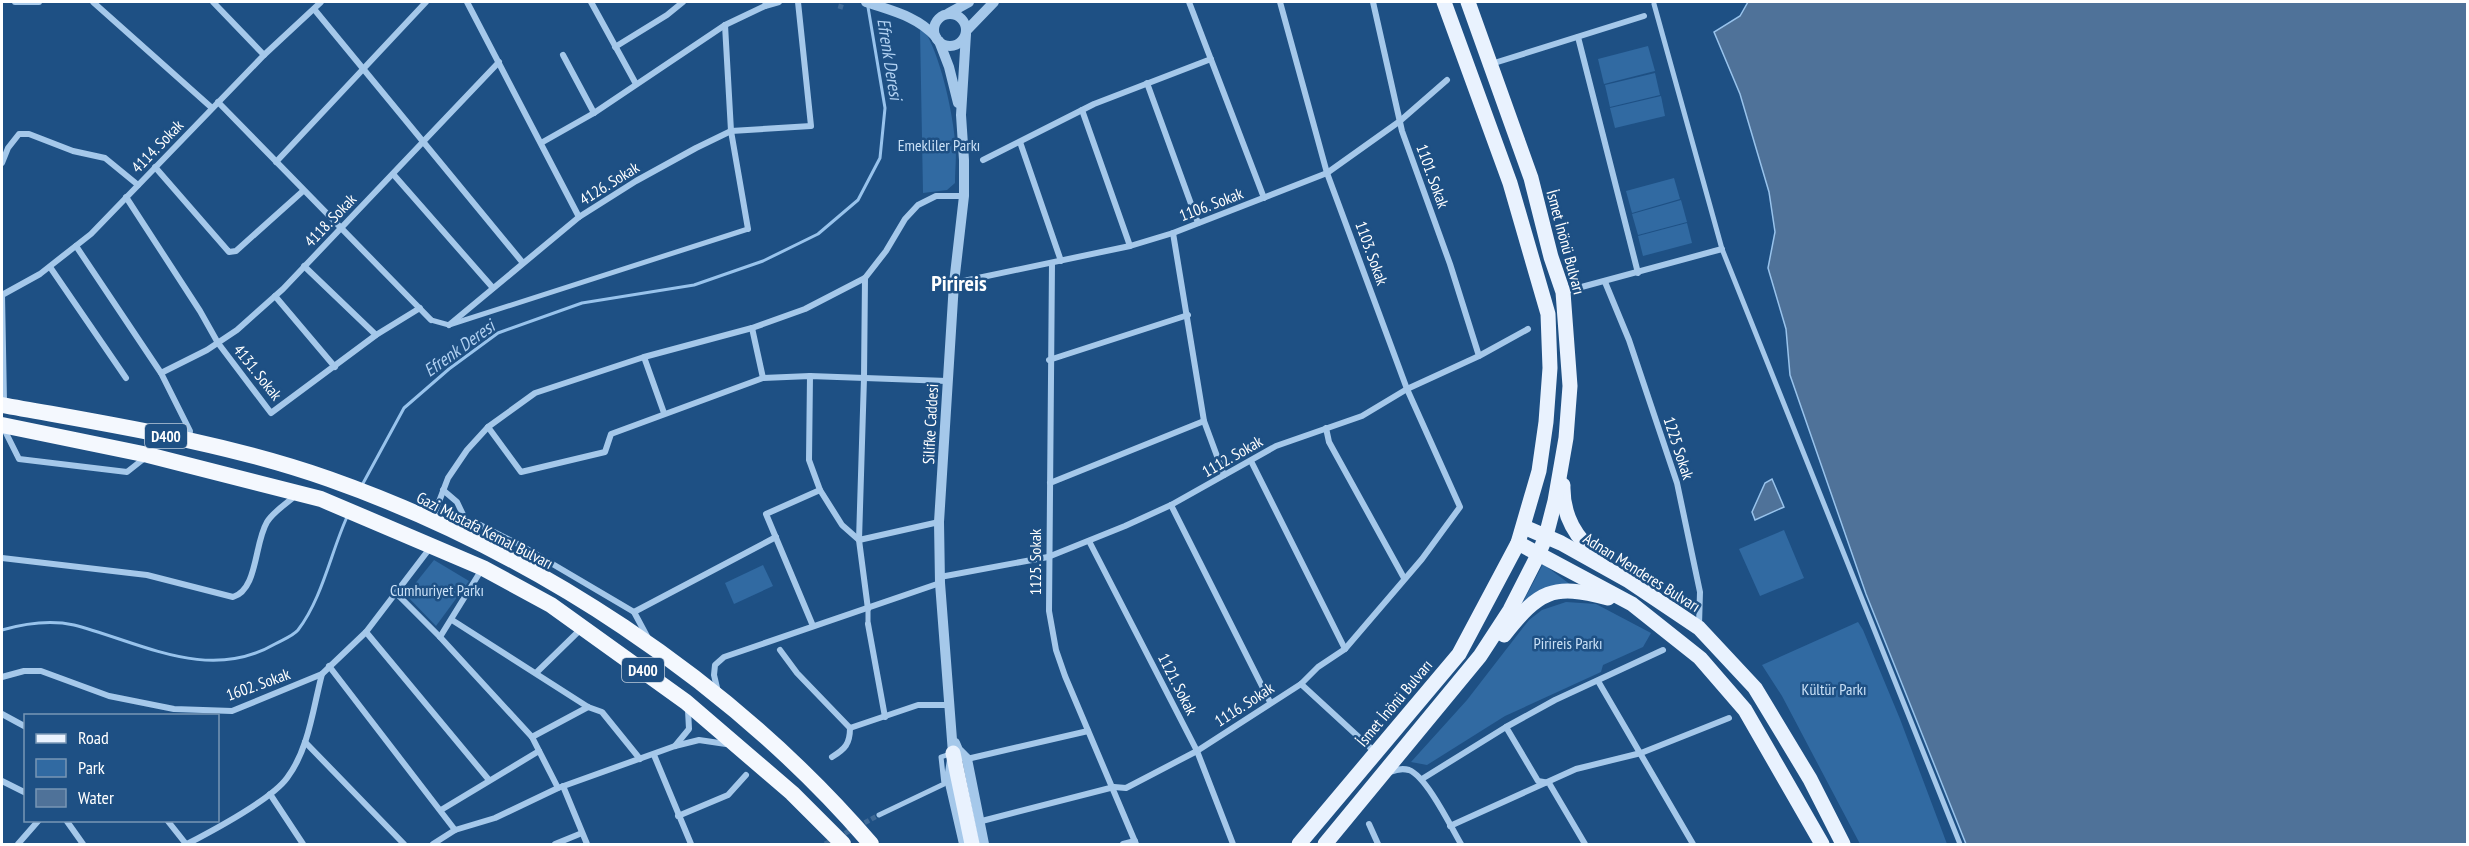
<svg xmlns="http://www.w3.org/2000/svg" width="2469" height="846" viewBox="0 0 2469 846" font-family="'PT Sans Narrow',sans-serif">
	<rect width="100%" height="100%" fill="#1e5084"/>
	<!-- green -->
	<g fill="#316aa2">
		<path d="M923 28C940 54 952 109 955 140 957 154 955 169 955 183L947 190 923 193 920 29Z"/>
		<path d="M1648 46 1655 71 1604 84 1598 59Z"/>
		<path d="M1655 73 1660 95 1610 107 1605 85Z"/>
		<path d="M1661 96 1665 116 1615 128 1610 108Z"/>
		<path d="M1674 178 1680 199 1632 213 1626 191Z"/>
		<path d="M1681 200 1687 222 1638 235 1632 214Z"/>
		<path d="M1687 223 1692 243 1643 256 1638 236Z"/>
		<path d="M1784 530 1804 578 1760 596 1739 549Z"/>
		<path d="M434 560 469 581 436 626 406 595Z"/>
		<path d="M1543 564 1575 588 1522 604Z"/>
		<path d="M763 565 773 586 734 604 725 583Z"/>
		<path d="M1566 602 1596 604 1651 633 1643 647 1603 665 1601 672 1505 716 1427 765 1411 762 1467 700 1529 620 1542 610Z"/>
		<path d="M1858 622 1863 630 1900 719 1947 844H1860L1782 696 1762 665Z"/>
	</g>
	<!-- water -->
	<g fill="#4f7299" stroke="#98c3ec" stroke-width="1.5">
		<path d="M1748 2H2467V844H1966L1866 594 1790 375 1786 329 1768 268 1775 232 1769 192 1740 94 1714 32 1740 16Z"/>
		<path d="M1772 479 1784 507 1755 520 1752 512 1765 483Z"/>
	</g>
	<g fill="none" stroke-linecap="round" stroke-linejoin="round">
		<!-- stream -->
		<g stroke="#98c3ec" stroke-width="3">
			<path d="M361 487 404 408 449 369 498 333 582 303 694 285 763 261 818 234 858 200 880 158 885 108 868 7"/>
			<path d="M2 630C23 624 51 620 74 625 140 642 208 683 275 644 282 640 293 636 298 630 322 599 331 552 347 517"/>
		</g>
		<!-- pedestrian-tunnel -->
		<g stroke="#406a96" stroke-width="5" stroke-dasharray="5 2.5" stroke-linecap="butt">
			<path d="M840 9 842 2"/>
			<path d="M825 844 879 815"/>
		</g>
		<!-- pedestrian -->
		<g stroke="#a5c8ea" stroke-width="5">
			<path d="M1654 4 1722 249 1960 844"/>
			<path d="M431 320 449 325 748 229"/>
			<path d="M868 609V624"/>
			<path d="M879 815 944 784 941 757 950 754"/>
		</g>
		<!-- minor -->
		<g stroke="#a5c8ea" stroke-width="6">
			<path d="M15 2H39"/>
			<path d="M93 2 212 108"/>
			<path d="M213 2 264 55"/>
			<path d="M467 2 579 217"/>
			<path d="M591 2 636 84"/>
			<path d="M766 2 765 6 779 2"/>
			<path d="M1189 2 1264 198"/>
			<path d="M1373 2 1402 131 1450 264 1479 356"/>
			<path d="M314 9 523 263"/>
			<path d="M725 25 731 131 748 229"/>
			<path d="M1578 37 1638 273"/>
			<path d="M615 47 667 15 683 2"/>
			<path d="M563 55 594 113"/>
			<path d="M1491 64 1644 16"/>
			<path d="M1147 83 1198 223"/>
			<path d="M218 102 431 320"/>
			<path d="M1082 110 1130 246"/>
			<path d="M1020 142 1061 261"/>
			<path d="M541 143 594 113 725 25 765 6"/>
			<path d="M983 160 1094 104 1211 59"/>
			<path d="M276 162 426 2"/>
			<path d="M2 163 8 148 19 134H29L73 151 105 158 138 185"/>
			<path d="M155 167 229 252 236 251 303 191"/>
			<path d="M393 174 493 288"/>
			<path d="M126 197 200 311 218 343 271 413 376 335 420 308"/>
			<path d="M1173 233 1204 421 1224 475"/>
			<path d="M76 246 161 373 190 431 189 438"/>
			<path d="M1052 263 1049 611 1056 650 1065 676 1136 844"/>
			<path d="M304 266 376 335"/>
			<path d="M50 267 126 378"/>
			<path d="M865 278 864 378 859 540 868 609"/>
			<path d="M1605 282 1629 340 1677 483 1700 592 1699 625"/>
			<path d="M954 283 1130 246 1173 233 1327 173 1400 121 1447 80"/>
			<path d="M1563 292 1722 249"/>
			<path d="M2 295 40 274 91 234 264 55 321 2"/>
			<path d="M2 295 4 402"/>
			<path d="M275 296 335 367"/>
			<path d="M449 325 579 217 636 181 696 148 731 131 811 126 798 2"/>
			<path d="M752 328 763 378"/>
			<path d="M644 357 664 413"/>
			<path d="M1049 360 1188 315"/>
			<path d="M161 373 207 350 237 330 283 289 499 62"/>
			<path d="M810 376 809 460 820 490 842 525 859 540 939 522"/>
			<path d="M488 427 521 472 605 452 611 434 763 378 810 376 947 381"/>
			<path d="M1326 428 1329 442 1404 578"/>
			<path d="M4 429 19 459 127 472 146 457"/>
			<path d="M1251 461 1345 649"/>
			<path d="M1050 483 1204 421"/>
			<path d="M443 490 457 502 466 521"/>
			<path d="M1171 505 1270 702"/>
			<path d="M432 520 448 478 467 450 488 427 535 393 644 357 752 328 805 309 865 278 886 251 905 219 918 205 936 196H964"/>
			<path d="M444 521H466L480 525 522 546 634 612 649 640"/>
			<path d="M1089 541 1197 751 1233 844"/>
			<path d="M2 558 147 575 233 597C258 589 254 544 267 522 273 512 286 504 295 496"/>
			<path d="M940 577 1048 557 1125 526 1171 505 1276 446 1362 416 1407 389 1479 356 1528 329"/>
			<path d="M396 593 440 637 532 737 558 788"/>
			<path d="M634 612 776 537"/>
			<path d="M452 620 588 707 602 712 640 759"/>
			<path d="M868 624 885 717"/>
			<path d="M813 626 766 514 820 490"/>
			<path d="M366 632 489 780"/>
			<path d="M440 637 482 569"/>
			<path d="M780 650 797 673 850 728C850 744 845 749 832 757"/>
			<path d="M329 666 455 830"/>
			<path d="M537 672 581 629"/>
			<path d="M2 677 24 671H41L109 696 174 709 232 711 322 674 366 632 430 548"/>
			<path d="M1598 681 1693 844"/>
			<path d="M1301 684 1375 752"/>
			<path d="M718 692 714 675 715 665 724 657 940 583"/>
			<path d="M2 714 26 727"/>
			<path d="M1506 727 1538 781 1549 783 1585 844"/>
			<path d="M850 728 918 705H949"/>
			<path d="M532 737 588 707"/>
			<path d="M305 742 404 844"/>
			<path d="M675 746 689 729 688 710"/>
			<path d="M654 755 691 844"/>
			<path d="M967 759 1088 731"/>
			<path d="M1390 772C1397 769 1402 768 1409 770 1427 777 1451 827 1461 844"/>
			<path d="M1422 779 1506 727 1555 700 1663 650"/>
			<path d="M2 781 26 793"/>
			<path d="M563 786 587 844"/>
			<path d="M270 794 303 844"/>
			<path d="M441 810 539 751"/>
			<path d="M678 816 728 795 746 775"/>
			<path d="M66 820 83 844"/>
			<path d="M167 820 186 844"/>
			<path d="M978 822 1114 787 1126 788 1197 751 1301 684 1318 667 1345 649 1422 559 1460 507 1407 389 1327 173 1280 2"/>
			<path d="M1369 824 1378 844"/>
			<path d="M1450 826 1576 769 1641 753 1729 718"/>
			<path d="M18 844 39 820"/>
			<path d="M187 844C212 831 271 800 287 778 309 749 313 708 322 674"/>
			<path d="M433 844 455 830 495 818 558 788 675 746 699 740 726 744"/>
			<path d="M555 844 582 833"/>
			<path d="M1123 844 1135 841"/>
		</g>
		<!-- tertiary -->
		<g stroke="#a5c8ea" stroke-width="10">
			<path d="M866 2C892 11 917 16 936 37"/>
			<path d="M949 13 969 2"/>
			<circle cx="950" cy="30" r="16"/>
			<path d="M967 30 994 2"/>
			<path d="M939 41 949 67 958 103"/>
			<path d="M955 743 958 750 967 759 984 844"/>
			<path d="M964 844 949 779 953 753 940 583 939 522 954 283 964 196V160L961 115 966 34"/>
		</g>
		<!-- primary -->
		<g stroke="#e9f2fe" stroke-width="15">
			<path d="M1563 485C1562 515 1576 540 1600 557"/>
			<path d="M1524 527 1561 543 1629 581 1699 628 1755 688 1810 779 1843 844"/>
			<path d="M1518 543 1632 604 1700 658 1745 710 1822 844"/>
			<path d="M1504 635C1539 591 1552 583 1608 598"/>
			<path d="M953 753 972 844"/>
			<path d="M1299 844 1459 654 1518 543 1539 471 1546 422 1550 368 1548 314 1510 183 1444 2"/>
			<path d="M1325 844 1480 656 1510 610 1539 553 1546 536 1555 501 1566 438 1570 386 1563 292 1551 257 1531 178 1468 2"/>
		</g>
		<!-- trunk -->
		<g stroke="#f4f8fe" stroke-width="16">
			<path d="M2 405C111 425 224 442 329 479 533 551 730 680 871 844"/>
			<path d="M2 425 148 455 321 499 483 568 551 605 686 702 792 793 843 844"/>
		</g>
	</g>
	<g text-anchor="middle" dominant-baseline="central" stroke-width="5" stroke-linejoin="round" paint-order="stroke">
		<!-- shield labels -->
		<g fill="#1e5084" stroke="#bccada" stroke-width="1.5">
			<rect x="145" y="424" width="42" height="24" rx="4.5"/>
			<rect x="622" y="658" width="42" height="24" rx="4.5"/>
		</g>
		<g font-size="15" font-weight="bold" fill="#fff">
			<text x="166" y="436">D400</text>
			<text x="643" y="670">D400</text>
		</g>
		<!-- park labels -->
		<g font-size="16" fill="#cae1f7" stroke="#1e5084">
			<text x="939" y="145">Emekliler Parkı</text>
			<text x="437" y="590">Cumhuriyet Parkı</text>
			<text x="1568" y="643">Pirireis Parkı</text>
			<text x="1834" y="689">Kültür Parkı</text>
		</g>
		<!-- street labels -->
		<g font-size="16" fill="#fff" stroke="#1e5084">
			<text transform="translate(157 146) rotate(-46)">4114. Sokak</text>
			<text transform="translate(1433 176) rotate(70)">1101. Sokak</text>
			<text transform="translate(609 183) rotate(-32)">4126. Sokak</text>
			<text transform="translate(1211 204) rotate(-21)">1106. Sokak</text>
			<text transform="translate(330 220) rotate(-46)">4118. Sokak</text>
			<text transform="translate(1566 242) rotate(75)">İsmet İnönü Bulvarı</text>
			<text transform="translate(1372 253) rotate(70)">1103. Sokak</text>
			<text transform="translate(258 372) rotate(51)">4131. Sokak</text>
			<text transform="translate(930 424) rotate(-87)">Silifke Caddesi</text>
			<text transform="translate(1679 448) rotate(72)">1225 Sokak</text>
			<text transform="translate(1232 456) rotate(-30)">1112. Sokak</text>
			<text transform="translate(485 530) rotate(27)">Gazi Mustafa Kemal Bulvarı</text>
			<text transform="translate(1035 562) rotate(-90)">1125. Sokak</text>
			<text transform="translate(1642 572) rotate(32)">Adnan Menderes Bulvarı</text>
			<text transform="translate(258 684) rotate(-20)">1602. Sokak</text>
			<text transform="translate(1178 684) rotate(63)">1121. Sokak</text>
			<text transform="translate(1394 703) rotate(-50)">İsmet İnönü Bulvarı</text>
			<text transform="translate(1244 704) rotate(-33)">1116. Sokak</text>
		</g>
		<!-- water labels -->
		<g font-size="18" font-style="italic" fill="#b1d1f2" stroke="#1e5084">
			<text transform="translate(890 59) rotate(81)">Efrenk Deresi</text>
			<text transform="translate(459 348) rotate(-36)">Efrenk Deresi</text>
		</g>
		<!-- district labels -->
		<g font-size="22" font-weight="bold" fill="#fff" stroke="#1e5084">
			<text x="959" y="283">Pirireis</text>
		</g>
	</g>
	<!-- border -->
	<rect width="2469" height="846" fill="none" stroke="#ffffff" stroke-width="6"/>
	<!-- legend -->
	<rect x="24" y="714" width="195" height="108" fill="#1e5084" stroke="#7896b5" stroke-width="1.5"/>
	<rect x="36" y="734" width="30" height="9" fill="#e9f2fe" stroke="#7896b5" stroke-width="1.5"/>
	<text x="78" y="744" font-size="18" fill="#ffffff">Road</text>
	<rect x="36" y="759" width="30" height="18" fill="#316aa2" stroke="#7896b5" stroke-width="1.5"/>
	<text x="78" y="774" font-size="18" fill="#ffffff">Park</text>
	<rect x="36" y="789" width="30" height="18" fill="#4f7299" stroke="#7896b5" stroke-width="1.5"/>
	<text x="78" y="804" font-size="18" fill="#ffffff">Water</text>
</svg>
